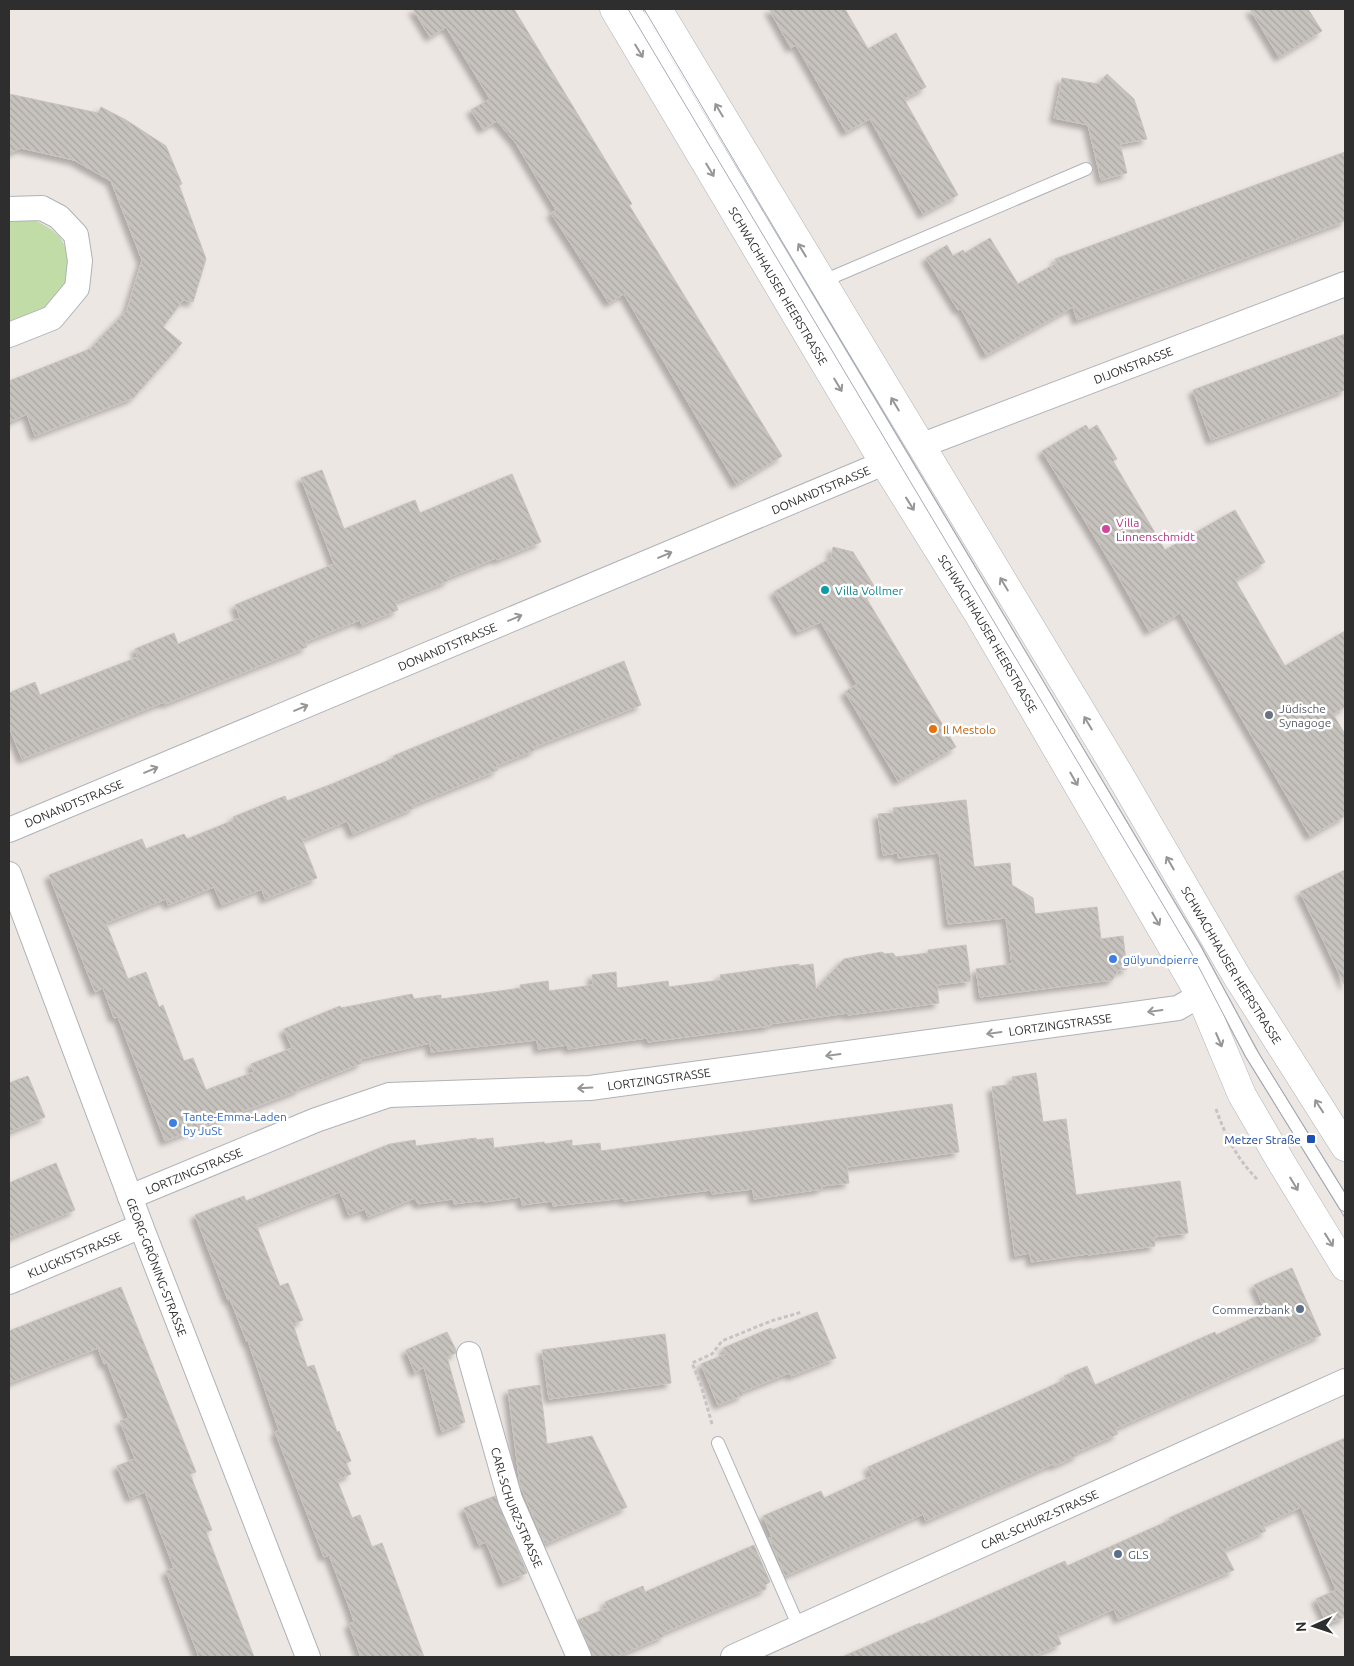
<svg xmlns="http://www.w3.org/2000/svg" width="1354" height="1666" viewBox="0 0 1354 1666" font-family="Ubuntu,sans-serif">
	<defs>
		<pattern id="building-back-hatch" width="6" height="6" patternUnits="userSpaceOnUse" patternTransform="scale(1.25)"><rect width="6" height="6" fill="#c6c2bd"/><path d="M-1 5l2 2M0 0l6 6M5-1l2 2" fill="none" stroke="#aaa7a3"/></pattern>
		<filter id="shadow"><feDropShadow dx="-4.5" dy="4.5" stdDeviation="2.5" flood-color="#0004"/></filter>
	</defs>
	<rect width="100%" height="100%" fill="#ede7e3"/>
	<!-- park -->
	<path fill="#c1dca7" d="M32 219C68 235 70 249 68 286 48 307 37 314 9 325V222L14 220Z"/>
	<!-- building -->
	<g fill="url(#building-back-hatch)" stroke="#c9c2bc" filter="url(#shadow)">
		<path d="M413 9H514L632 204 629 205 782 456 736 484 624 294 609 303 551 213 556 210 515 142 497 121 483 129 471 110 490 99 446 27 430 37Z"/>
		<path d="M769 9H845L868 49 896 33 926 87 904 99 958 195 923 214 870 119 846 132 796 45 791 48Z"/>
		<path d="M1250 9H1308L1322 31 1279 57Z"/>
		<path d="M1107 74 1134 99 1147 139 1120 144 1127 173 1101 180 1088 125 1054 118 1062 78 1098 84Z"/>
		<path d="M9 94 98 113 101 107 126 120 166 146 182 184 179 185 206 259 193 302 183 300 163 327 182 343 133 398 35 436 27 414 9 422V381L90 349 127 310 142 260 111 181 74 160 21 148 9 153Z"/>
		<path d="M1345 152V221L1077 320 1073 307 986 355 961 309 958 310 926 258 947 245 953 256 963 250 965 253 990 238 1018 284 1057 263 1055 259Z"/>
		<path d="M1345 334V390L1211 440 1193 390Z"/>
		<path d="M1086 425 1089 430 1097 425 1117 459 1113 461 1165 550 1235 510 1265 562 1235 580 1285 666 1345 631V707L1333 714 1345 734V816L1310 836 1180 613 1149 631 1110 562 1042 451Z"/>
		<path d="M322 470 344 529 415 500 420 513 512 474 541 542 497 560 496 558 447 578 448 581 395 602 398 610 362 625 360 620 305 642 307 647 165 704 164 702 22 759 9 727V693L35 682 40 695 138 657 135 649 174 633 178 644 240 618 235 605 334 564 301 478Z"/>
		<path d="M833 547 853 552 876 589 865 596 956 747 898 781 845 692 857 684 821 622 798 632 774 592 831 558Z"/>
		<path d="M624 661 641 705 534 747 535 750 496 766 498 770 413 805 414 808 353 834 347 821 302 840 317 878 265 899 262 889 222 905 214 887 168 905 166 899 106 923 128 979 146 972 159 1007 163 1005 184 1061 193 1058 206 1090 254 1072 251 1064 292 1048 284 1029 340 1006 341 1008 412 994 414 999 441 995V999L521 988 520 985 548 981 549 991 593 985 592 975 616 972 617 988 668 981 669 987 721 980 720 975 799 964V966L813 964 816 989 844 959 882 952 885 954 893 953 896 957 928 953V950L966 945 971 981 937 985 939 1003 848 1015V1013L770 1024V1026L648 1042 647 1038 568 1049V1045L538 1049 537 1040 431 1052 430 1043 360 1059 362 1063 299 1088V1090L165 1141 118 1017 114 1018 103 988 95 992 49 875 142 839 146 849 184 834 187 839 234 820 233 817 285 796 287 801 332 784 394 758 393 756Z"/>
		<path d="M966 800 974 867 1010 863 1012 885 1033 898 1035 914 1097 907 1101 939 1123 936 1127 969 1119 970 1112 980 980 997 976 969 1012 964 1006 918 948 924 939 853 898 858V853L883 855 878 814 894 813 893 808Z"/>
		<path d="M1345 870V986L1300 892Z"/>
		<path d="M1036 1073 1043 1122 1066 1119 1076 1195 1180 1181 1188 1233 1154 1237 1155 1246 1088 1255V1254L1031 1262 1030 1253 1015 1256 992 1087 1013 1084 1012 1077Z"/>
		<path d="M28 1076 45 1117 9 1132V1083Z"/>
		<path d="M952 1104 959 1152 847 1167 849 1183 822 1186V1189L754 1199 753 1189 712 1194 711 1190 624 1201V1198L553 1206 552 1201 522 1205 521 1197 484 1202V1200L454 1204 453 1199 418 1204 415 1198 368 1217 365 1209 349 1215 340 1192 256 1225 280 1286 288 1283 303 1320 293 1324 307 1367 314 1365 337 1432 339 1431 351 1461 346 1463 351 1474 337 1480 352 1518 360 1515 372 1547 382 1543 424 1657H361L349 1624 354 1622 349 1607 329 1555 324 1557 275 1432 279 1430 248 1341 247 1342 230 1299 228 1300 195 1215 244 1196 246 1201 390 1144 415 1140 416 1146 476 1138V1140L493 1138 494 1148 544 1142 545 1144 572 1140V1146L600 1143 601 1151Z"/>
		<path d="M56 1163 75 1210 9 1238V1183Z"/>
		<path d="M1292 1268 1321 1335 1115 1429 1118 1434 1077 1452 1078 1455 1054 1466 1053 1464 926 1521 923 1514 785 1576 769 1538 772 1537 763 1516 821 1491 824 1498 872 1476 868 1467 1018 1401 1066 1379 1064 1376 1087 1366 1095 1385 1215 1332 1216 1335 1266 1312 1254 1285Z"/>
		<path d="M121 1287 196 1472 190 1474 212 1530 206 1532 254 1657H199L166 1571 174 1568 145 1492 130 1498 117 1466 135 1459 120 1421 129 1418 107 1363 104 1364 98 1348 9 1383V1331Z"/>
		<path d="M817 1312 836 1358 791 1376 789 1373 741 1392 743 1395 718 1405 701 1364 726 1354 723 1348 771 1328 772 1330Z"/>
		<path d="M447 1332 456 1350V1353L447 1357 465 1422 442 1432 424 1367 415 1373 406 1350Z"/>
		<path d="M665 1334 671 1383 549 1399 542 1350Z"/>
		<path d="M540 1385 547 1444 592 1436 627 1507 545 1544 520 1485 508 1390Z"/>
		<path d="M1345 1438V1617L1327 1624 1316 1599 1336 1590 1301 1507 1263 1525 1266 1531 1224 1550 1234 1570 1118 1619 1114 1609 1057 1634 1061 1644 1031 1657H842L920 1623V1625L1065 1561 1067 1566 1170 1520 1169 1518Z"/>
		<path d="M495 1496 527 1573 503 1583 486 1542 479 1545 464 1508Z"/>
		<path d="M754 1545 770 1582 765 1585 766 1589 663 1633 664 1636 615 1657H593L578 1620 607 1608 605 1602 643 1586 645 1592Z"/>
	</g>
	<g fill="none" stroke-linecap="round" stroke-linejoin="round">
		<!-- service casing -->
		<g stroke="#afb2b8" stroke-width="14">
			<g id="service">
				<path d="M635 9 1196 950 1251 1053 1345 1205"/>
				<path d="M821 282 1086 169"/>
				<path d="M718 1443 799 1627"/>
			</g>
		</g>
		<!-- minor casing -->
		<g stroke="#afb2b8" stroke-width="26">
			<g id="minor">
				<path d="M9 209 42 208 59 217 76 235 80 261 77 288 52 318 9 335"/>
				<path id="s1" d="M920 446 1345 284"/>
				<path id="s2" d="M9 830 884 463"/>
				<path id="s3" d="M9 874 141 1226 308 1657"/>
				<path id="s4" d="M130 1197 316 1120 389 1095 590 1088 1178 1008 1200 995"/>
				<path id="s5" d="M9 1282 141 1226"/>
				<path id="s6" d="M469 1354 510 1499 579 1657"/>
				<path id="s7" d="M733 1657 1345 1381"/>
			</g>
		</g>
		<!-- secondary casing -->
		<g stroke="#afb2b8" stroke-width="29">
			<g id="secondary">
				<path id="s8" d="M614 9 884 463 977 612 1200 995 1242 1095 1281 1162 1345 1267"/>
				<path id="s9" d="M658 9 1121 777 1236 975 1345 1147"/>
			</g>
		</g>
		<!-- path -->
		<g stroke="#c4c4c4" stroke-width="3" stroke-dasharray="4 2.5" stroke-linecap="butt">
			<path d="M1216 1109C1225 1135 1237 1159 1257 1179"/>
			<path d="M712 1424 701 1385 692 1363 712 1354 722 1341 771 1321 802 1312"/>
		</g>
		<!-- service -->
		<use href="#service" stroke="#fff" stroke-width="12"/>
		<!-- minor -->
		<use href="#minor" stroke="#fff" stroke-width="24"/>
		<!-- secondary -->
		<use href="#secondary" stroke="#fff" stroke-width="28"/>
		<!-- tram -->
		<g stroke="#a5aab5" stroke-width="1">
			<path d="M628 9 1156 893 1191 952 1245 1056 1345 1218"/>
			<path d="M644 9 1200 945 1261 1057 1345 1193"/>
		</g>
	</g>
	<!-- one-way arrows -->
	<defs><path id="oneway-shaft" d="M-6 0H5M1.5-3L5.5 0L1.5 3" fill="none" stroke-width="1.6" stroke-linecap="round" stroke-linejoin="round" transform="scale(1.25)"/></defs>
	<g stroke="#969696">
		<use href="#oneway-shaft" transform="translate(639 51) rotate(59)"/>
		<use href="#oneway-shaft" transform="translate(719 110) rotate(-121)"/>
		<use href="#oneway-shaft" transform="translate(710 170) rotate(59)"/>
		<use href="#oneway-shaft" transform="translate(802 250) rotate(-121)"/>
		<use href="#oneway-shaft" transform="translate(838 385) rotate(59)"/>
		<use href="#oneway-shaft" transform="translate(895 404) rotate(-121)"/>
		<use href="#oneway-shaft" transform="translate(910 504) rotate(58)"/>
		<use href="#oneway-shaft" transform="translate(665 555) rotate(-23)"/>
		<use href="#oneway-shaft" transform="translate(1004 584) rotate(-121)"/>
		<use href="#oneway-shaft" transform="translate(515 618) rotate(-23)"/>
		<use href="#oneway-shaft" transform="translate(301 708) rotate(-23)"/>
		<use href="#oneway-shaft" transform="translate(1088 723) rotate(-121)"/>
		<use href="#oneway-shaft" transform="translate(151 770) rotate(-23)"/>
		<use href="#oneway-shaft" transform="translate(1074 779) rotate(60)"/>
		<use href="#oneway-shaft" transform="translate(1170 863) rotate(-120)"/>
		<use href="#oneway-shaft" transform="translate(1156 919) rotate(60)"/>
		<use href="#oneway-shaft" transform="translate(1155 1011) rotate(172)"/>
		<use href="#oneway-shaft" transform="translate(994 1033) rotate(172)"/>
		<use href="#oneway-shaft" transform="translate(1219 1040) rotate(67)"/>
		<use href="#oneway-shaft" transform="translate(833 1055) rotate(172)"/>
		<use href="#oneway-shaft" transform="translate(585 1088) rotate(177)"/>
		<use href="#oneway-shaft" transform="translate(1319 1106) rotate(-123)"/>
		<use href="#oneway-shaft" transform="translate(1294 1184) rotate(59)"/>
		<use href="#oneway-shaft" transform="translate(1329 1240) rotate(58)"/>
	</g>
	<!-- markers -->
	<circle fill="#d1479c" stroke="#fff" stroke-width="2" cx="1106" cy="529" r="5"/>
	<circle fill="#0f9aa8" stroke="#fff" stroke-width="2" cx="825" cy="590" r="5"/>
	<circle fill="#6b7280" stroke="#fff" stroke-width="2" cx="1269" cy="715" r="5"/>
	<circle fill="#e8710a" stroke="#fff" stroke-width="2" cx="933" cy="729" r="5"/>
	<g fill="#3f7fe0" stroke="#fff" stroke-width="2">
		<circle cx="1113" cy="959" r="5"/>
		<circle cx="173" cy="1123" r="5"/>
	</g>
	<rect fill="#1a4fb4" stroke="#fff" stroke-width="2" x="1306" y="1134" width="10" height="10" rx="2.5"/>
	<g fill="#5c6f8a" stroke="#fff" stroke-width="2">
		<circle cx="1300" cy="1309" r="5"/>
		<circle cx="1118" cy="1554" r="5"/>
	</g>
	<g text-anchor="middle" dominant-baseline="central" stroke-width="5" stroke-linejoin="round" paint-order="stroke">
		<!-- street labels -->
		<g font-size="12" fill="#2e2e2e" stroke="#fff">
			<text stroke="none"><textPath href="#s8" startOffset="322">SCHWACHHAUSER HEERSTRASSE</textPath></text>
			<text stroke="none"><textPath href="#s1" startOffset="228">DIJONSTRASSE</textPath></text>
			<text stroke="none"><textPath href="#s2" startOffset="880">DONANDTSTRASSE</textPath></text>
			<text stroke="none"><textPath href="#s8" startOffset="728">SCHWACHHAUSER HEERSTRASSE</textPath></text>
			<text stroke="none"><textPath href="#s2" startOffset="475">DONANDTSTRASSE</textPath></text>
			<text stroke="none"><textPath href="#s2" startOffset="70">DONANDTSTRASSE</textPath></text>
			<text stroke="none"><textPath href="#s9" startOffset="1115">SCHWACHHAUSER HEERSTRASSE</textPath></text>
			<text stroke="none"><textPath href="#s4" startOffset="954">LORTZINGSTRASSE</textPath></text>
			<text stroke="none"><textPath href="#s4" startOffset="549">LORTZINGSTRASSE</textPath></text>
			<text stroke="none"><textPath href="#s4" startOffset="69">LORTZINGSTRASSE</textPath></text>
			<text stroke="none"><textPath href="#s5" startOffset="71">KLUGKISTSTRASSE</textPath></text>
			<text stroke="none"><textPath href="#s3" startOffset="420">GEORG-GRÖNING-STRASSE</textPath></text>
			<text stroke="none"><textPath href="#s6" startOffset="161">CARL-SCHURZ-STRASSE</textPath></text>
			<text stroke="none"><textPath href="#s7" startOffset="336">CARL-SCHURZ-STRASSE</textPath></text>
		</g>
		<!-- hotel labels -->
		<g font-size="12" fill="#b23c85" stroke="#fff" text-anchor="start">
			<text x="1116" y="522">Villa<tspan x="1116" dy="14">Linnenschmidt</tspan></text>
		</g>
		<!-- culture labels -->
		<g font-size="12" fill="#0d838f" stroke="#fff" text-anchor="start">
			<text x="835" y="590">Villa Vollmer</text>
		</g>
		<!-- worship labels -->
		<g font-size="12" fill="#5b616d" stroke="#fff" text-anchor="start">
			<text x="1279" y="708">Jüdische<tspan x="1279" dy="14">Synagoge</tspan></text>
		</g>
		<!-- food labels -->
		<g font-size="12" fill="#c56008" stroke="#fff" text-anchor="start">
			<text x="943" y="729">Il Mestolo</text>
		</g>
		<!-- shop labels -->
		<g font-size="12" fill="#366cbe" stroke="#fff" text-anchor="start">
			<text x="1123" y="959">gülyundpierre</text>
			<text x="183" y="1116">Tante-Emma-Laden<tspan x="183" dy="14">by JuSt</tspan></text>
		</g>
		<!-- transit labels -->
		<g font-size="12" fill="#164399" stroke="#fff" text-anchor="end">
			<text x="1301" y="1139">Metzer Straße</text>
		</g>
		<!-- service labels -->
		<g font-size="12" fill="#4e5e75" stroke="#fff" text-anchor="end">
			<text x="1290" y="1309">Commerzbank</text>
			<text x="1128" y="1554" text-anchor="start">GLS</text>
		</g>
	</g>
	<!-- border -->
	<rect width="1354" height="1666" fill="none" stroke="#2e2e2e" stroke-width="20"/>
	<!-- north arrow -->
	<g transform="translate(1314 1626) rotate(267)" stroke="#ffffff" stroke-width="4" paint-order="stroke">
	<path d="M0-4L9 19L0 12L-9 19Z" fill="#2e2e2e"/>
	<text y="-8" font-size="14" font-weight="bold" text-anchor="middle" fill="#2e2e2e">N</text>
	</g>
</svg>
